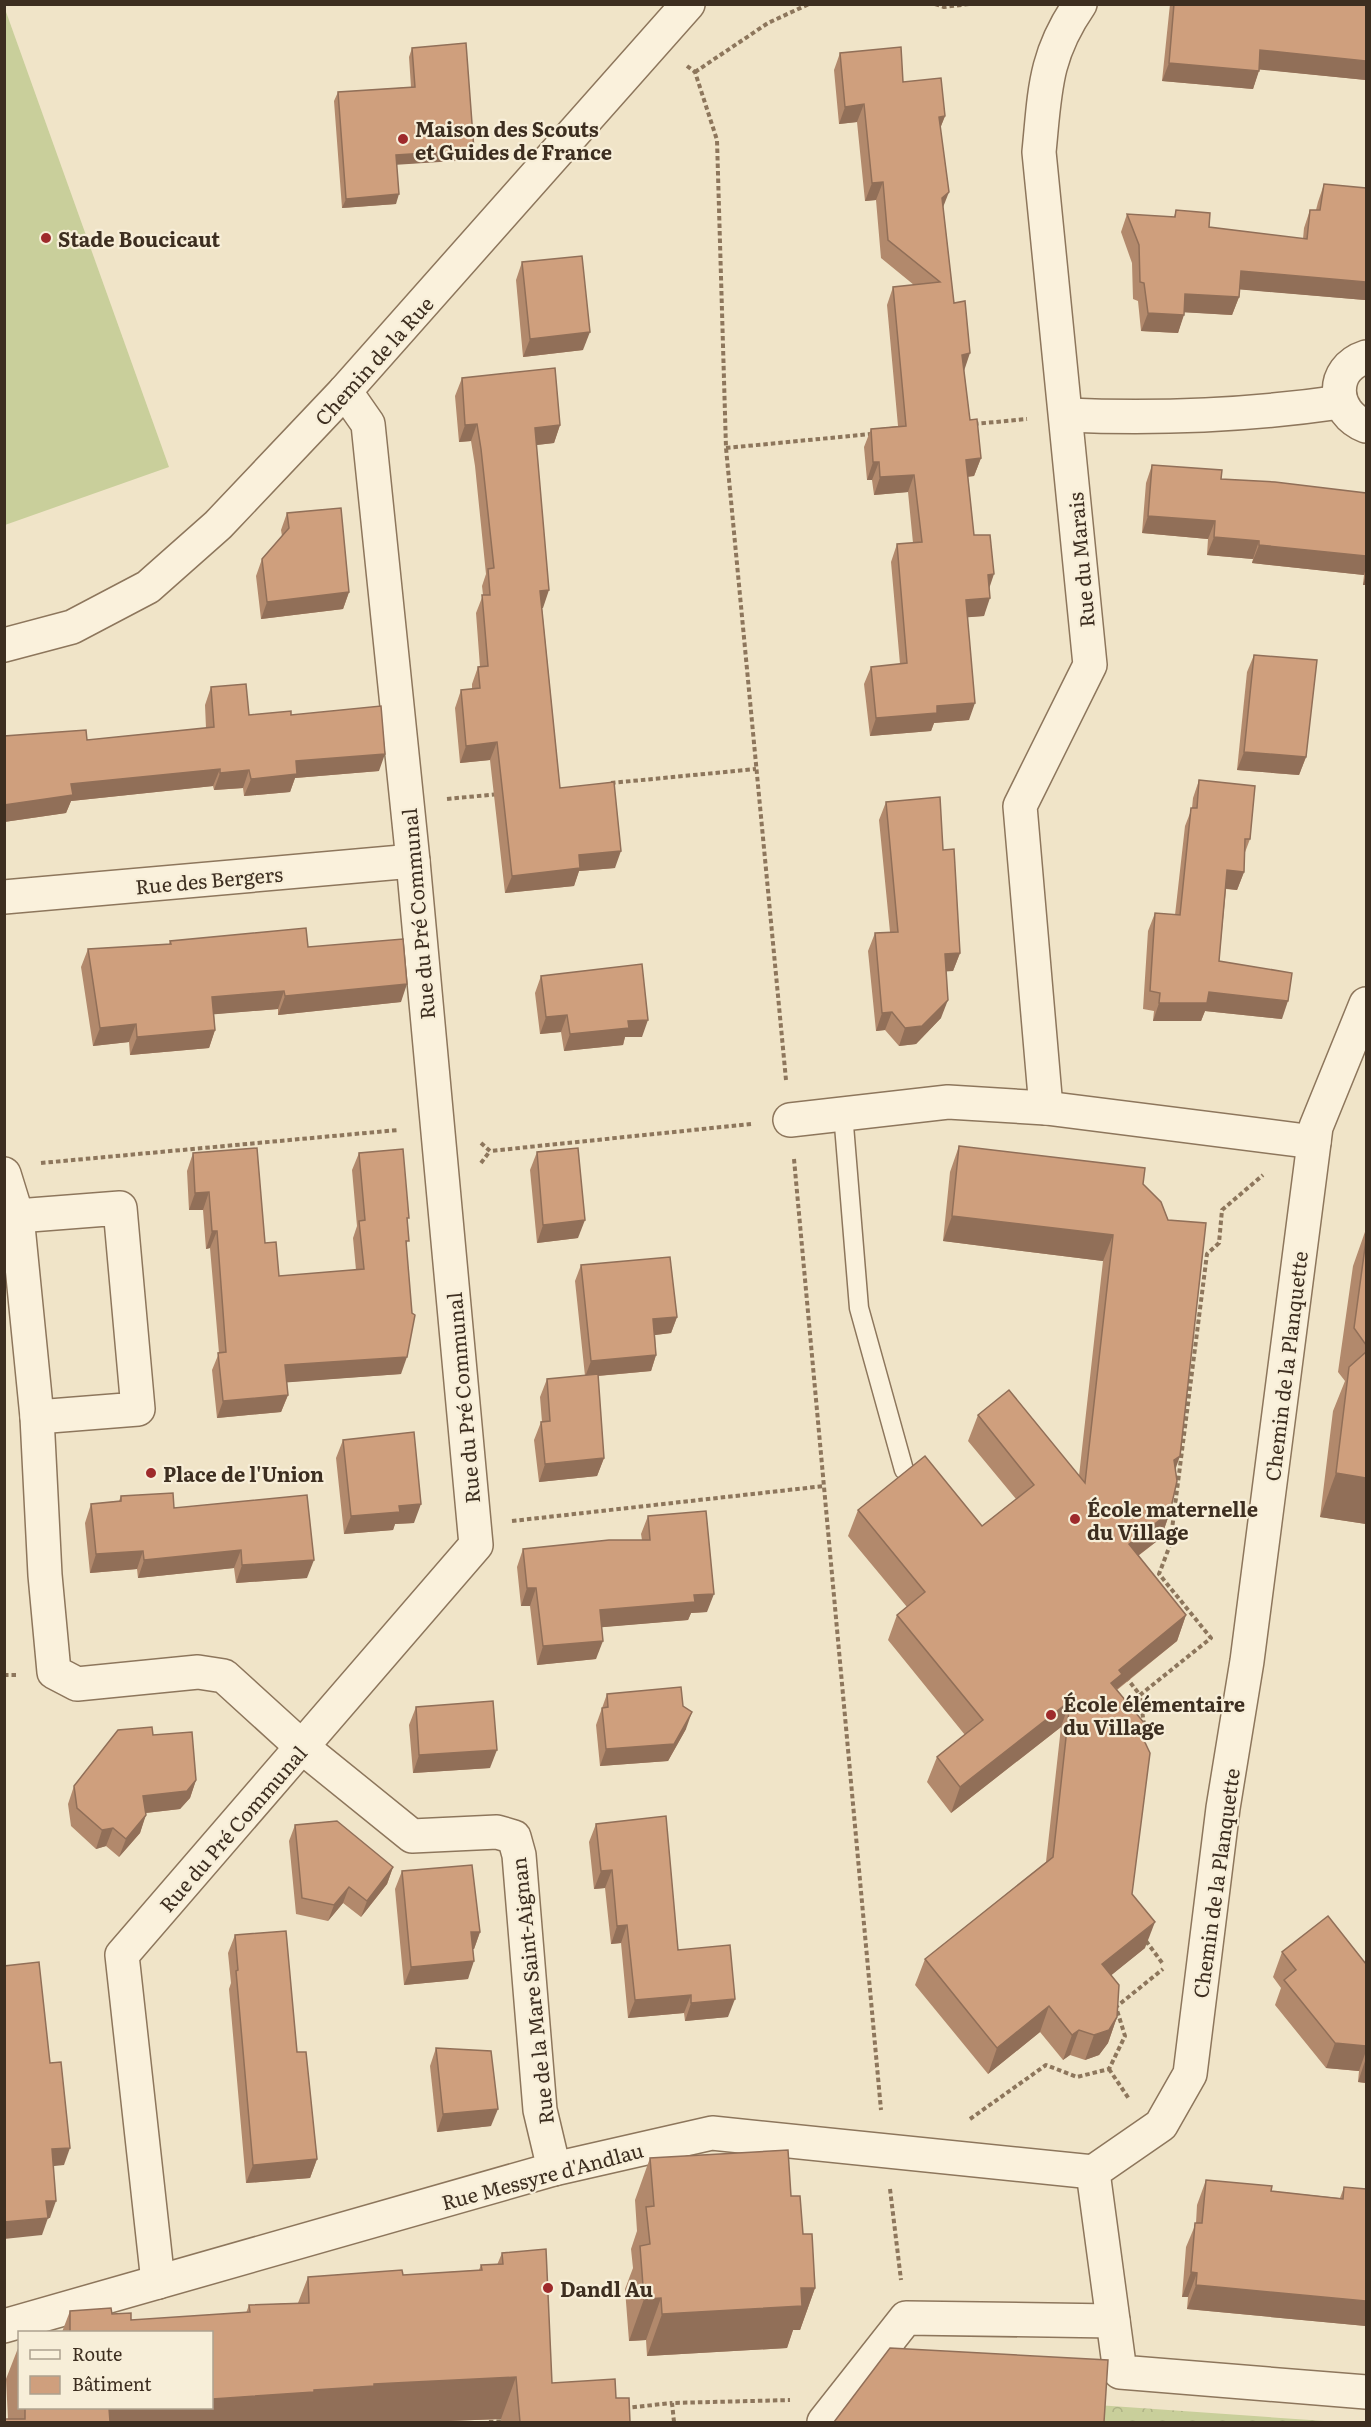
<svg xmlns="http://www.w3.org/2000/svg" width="1371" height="2427" viewBox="0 0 1371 2427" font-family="Literata,serif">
	<defs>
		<pattern id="forest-crowns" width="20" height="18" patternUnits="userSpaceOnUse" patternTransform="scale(1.5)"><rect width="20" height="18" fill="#c9cf9b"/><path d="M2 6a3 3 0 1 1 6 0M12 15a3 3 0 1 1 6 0" fill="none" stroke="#aeb285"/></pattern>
	</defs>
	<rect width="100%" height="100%" fill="#f0e4c8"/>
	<!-- forest -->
	<path fill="url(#forest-crowns)" d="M1097 2405 1339 2422H1096Z"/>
	<!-- garden -->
	<path fill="#c9cf9b" d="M5 9 169 467 5 525H4Z"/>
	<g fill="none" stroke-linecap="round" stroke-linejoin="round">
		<!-- service casing -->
		<g stroke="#8d765c" stroke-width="21">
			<path id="service" d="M843 1113 859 1308 904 1470"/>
		</g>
		<!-- minor casing -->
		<g stroke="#8d765c" stroke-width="36">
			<g id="minor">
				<path d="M1366 357C1329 369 1332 413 1366 426"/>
				<path d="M1067 415C1157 419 1251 415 1341 402"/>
				<path d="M4 645 72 627 148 587 218 525 345 391 688 4"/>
				<path d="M4 897 413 861"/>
				<path d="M1366 1004 1316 1127 1247 1661 1223 1808 1190 2074 1161 2125 1093 2172 1120 2372 1366 2392"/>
				<path d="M1046 1108 1020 806 1090 665 1039 152C1045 92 1044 56 1080 4"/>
				<path d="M790 1120 948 1102 1046 1108 1314 1142"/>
				<path d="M4 1174 17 1216 37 1417 45 1575 54 1672 77 1684 198 1672 224 1676 302 1747 412 1836 497 1832 514 1837 519 1855 540 2110 554 2169"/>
				<path d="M17 1216 120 1208 138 1409 37 1417"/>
				<path d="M158 2282 122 1955 476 1545 413 861 368 424 345 391"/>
				<path d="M4 2326 554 2169 712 2133 1093 2172"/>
				<path d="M824 2422 906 2318 1113 2321"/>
			</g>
		</g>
		<!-- path -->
		<g stroke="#8d765c" stroke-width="4" stroke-dasharray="4.5 3" stroke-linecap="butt">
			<path d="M935 4 944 7 969 4"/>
			<path d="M687 66 695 72 717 140 726 448 786 1080"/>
			<path d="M695 72 768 23 809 4"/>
			<path d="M974 424 1027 419"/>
			<path d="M726 448 871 434"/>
			<path d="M611 783 756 769"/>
			<path d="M447 799 499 794"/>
			<path d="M481 1143 490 1151 751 1124"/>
			<path d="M794 1159 881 2110"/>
			<path d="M41 1163 398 1130"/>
			<path d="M481 1163 490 1151"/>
			<path d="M512 1521 824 1486"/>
			<path d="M4 1675H16"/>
			<path d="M1126 1677 1140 1695"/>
			<path d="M1144 1725 1140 1695 1211 1638 1159 1574 1170 1545 1207 1254 1219 1243 1222 1210 1263 1175"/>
			<path d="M1146 1941 1163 1964"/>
			<path d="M1109 2069 1129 2099"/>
			<path d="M970 2119 1046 2065 1077 2077 1109 2069 1125 2036 1116 2007 1163 1969"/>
			<path d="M890 2189 901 2280"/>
			<path d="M625 2408 672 2403"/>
			<path d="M489 2422 504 2421"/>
			<path d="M674 2422 672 2403 790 2400"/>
		</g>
		<!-- service -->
		<use href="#service" stroke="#faf1dc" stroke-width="18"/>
		<!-- minor -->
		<use href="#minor" stroke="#faf1dc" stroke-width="33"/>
	</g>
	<!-- wall -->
	<g fill="#b2896c">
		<path d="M1170 4H1366V80L1259 69 1253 89 1162 81Z"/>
		<path d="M412 48 474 150 471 160 397 164 396 204 342 208 334 101 338 92 411 87 409 57Z"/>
		<path d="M840 53 903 82 945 116 940 128 943 206 954 303 964 370 970 420 981 458 974 476 968 477 974 535 989 587 984 616 967 617 969 720 934 723 931 731 870 736 864 684 871 667 900 664 891 562 897 544 913 543 908 492 874 495 872 480H867L864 447 871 429 898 426 887 305 893 287 914 285 881 258 876 200 865 201 857 122 839 124 834 70Z"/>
		<path d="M1324 184 1365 300 1239 289V297L1232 315 1184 312 1178 333 1141 331 1138 301 1133 299 1132 263 1121 232 1127 214 1174 217 1176 210 1209 227 1303 239 1304 228 1310 210H1316L1318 202Z"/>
		<path d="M522 262 583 350 523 357 516 280Z"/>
		<path d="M462 378 560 425 554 443 536 445 543 608H542L560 788 615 868 579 871 574 886 505 893 490 760 460 763 455 708 461 690 472 689V684L478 667H480L476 613 483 595 482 586 486 574 475 466 471 441 459 442 455 396Z"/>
		<path d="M1152 465 1221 479 1366 493V585H1363L1364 575 1252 563 1253 559 1207 555 1208 539 1142 533 1146 483Z"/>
		<path d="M287 513 349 592 343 609 261 619 256 576 262 559 282 536 281 530Z"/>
		<path d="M1254 655 1306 757 1299 775 1237 770 1247 672Z"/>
		<path d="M211 687 249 715H291L379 771 295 778 290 792 244 796 243 788 214 790 213 786 71 801 66 813 4 822V736L87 740 206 728 205 705Z"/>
		<path d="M1199 780 1250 839 1244 855V872L1237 890 1226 889 1219 961 1282 1019 1205 1011 1201 1021H1153L1154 1011 1143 1009 1148 931 1155 913 1175 915 1185 826 1192 808 1193 798Z"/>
		<path d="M886 802 943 850 960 953 953 971H946L941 1018 916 1044 899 1046 885 1030 876 1031 868 951 875 933 890 932 879 820Z"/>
		<path d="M170 941 308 947 401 1002 278 1015V1009L214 1014 215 1030 209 1048 130 1055 129 1042 93 1046 81 967 88 949 169 944Z"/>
		<path d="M541 976 642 1037H625L623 1045 564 1051 561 1032 540 1034 535 993Z"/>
		<path d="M959 1146 1143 1184 1176 1469 1170 1512 1161 1538 1138 1556 1186 1615 1177 1641 1117 1690 1150 1730 1145 1743 1132 1894 1145 1948 1111 1975 1117 2017 1108 2043 1099 2055 1085 2060 1070 2055 1063 2060 1040 2032 988 2074 915 1985 925 1959 1046 1862 1061 1727 951 1813 927 1782 937 1757 965 1735 888 1640 897 1615 907 1607 848 1536 858 1510 982 1526 1016 1499 968 1441 978 1415 1079 1476 1103 1261 943 1241 950 1172Z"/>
		<path d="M537 1152 578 1238 537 1243 530 1170Z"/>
		<path d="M193 1153 265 1243 279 1276 356 1270 353 1238 357 1226 352 1170 359 1153 408 1223 401 1374 287 1382 288 1395 281 1412 217 1418 212 1370 219 1353 210 1248 206 1249 203 1210H189L187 1171Z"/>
		<path d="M1366 1229V1524L1320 1517 1333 1411 1345 1381 1338 1372 1353 1266Z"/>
		<path d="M581 1265 677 1317 671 1333 655 1335 656 1355 651 1371 598 1376 604 1458 597 1476 539 1482 534 1440 541 1422H542L540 1397 547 1379 585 1376 575 1281Z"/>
		<path d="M343 1440 414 1523 395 1524 393 1530 344 1534 336 1458Z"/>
		<path d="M121 1496 174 1508 307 1578 236 1583 234 1568 138 1578 137 1569 90 1573 85 1523 91 1504 119 1501Z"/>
		<path d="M648 1516 707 1612 691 1613 688 1620 601 1627 596 1659 537 1665 530 1606H521L517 1567 523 1549 642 1540 641 1534Z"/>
		<path d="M607 1694 686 1729 668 1761 600 1766 596 1725Z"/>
		<path d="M416 1707 490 1768 413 1773 409 1725Z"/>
		<path d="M153 1735 196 1780 190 1798 180 1809 146 1813 140 1833 119 1857 106 1846 96 1849 71 1826 68 1804 74 1786Z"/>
		<path d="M596 1824 678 1950 728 2017 685 2021 684 2013 628 2018 621 1943 611 1944 605 1888 594 1889 589 1842Z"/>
		<path d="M295 1825 393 1867 387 1884 361 1917 343 1903 328 1921 296 1914 289 1841Z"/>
		<path d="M402 1871 480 1932 474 1949H473L468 1979 404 1985 395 1889Z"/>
		<path d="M235 1935 317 2159 310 2178 246 2183 229 1989 231 1983 228 1953Z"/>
		<path d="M1282 1952 1366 1964V2083L1358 2082 1359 2071 1326 2068 1275 2005 1281 1988 1273 1977Z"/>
		<path d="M436 2048 491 2126 437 2132 430 2066Z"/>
		<path d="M650 2158 791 2196 803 2234 815 2288 800 2330H793L787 2348 647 2356 646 2340 629 2341 625 2289 633 2268 631 2249 637 2231 635 2200Z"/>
		<path d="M1206 2180 1271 2191 1340 2198 1344 2187 1366 2189V2326L1187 2309 1188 2297H1182L1186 2247 1196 2223 1197 2205Z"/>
		<path d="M502 2253 552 2383 616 2398 630 2422H501V2419L422 2422H4L8 2419 6 2379 20 2343V2408H212V2332H62L70 2311 112 2314 131 2320 246 2313 249 2305 298 2303 308 2277 403 2275 479 2270 481 2265H497Z"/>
	</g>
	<!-- shaded-wall -->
	<g fill="#916f58">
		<path d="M1260 50 1366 61V80L1254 69Z"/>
		<path d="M1169 63 1259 71 1253 89 1162 81Z"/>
		<path d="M864 104 857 122 839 124 845 107Z"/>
		<path d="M945 116 938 134 939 117Z"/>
		<path d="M474 150 471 160 393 165 396 155Z"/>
		<path d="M883 182 876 200 865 201 872 183Z"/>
		<path d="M949 192 942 210V198Z"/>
		<path d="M399 194 396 204 342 208 346 199Z"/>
		<path d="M1241 271 1366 282V295L1365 300 1235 289Z"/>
		<path d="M1185 294 1239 297 1232 315 1179 312Z"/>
		<path d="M1148 313 1184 315 1178 333 1141 331Z"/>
		<path d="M590 332 583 350 523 357 530 339Z"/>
		<path d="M970 353 964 371 962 355Z"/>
		<path d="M477 424 471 441 459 442 465 425Z"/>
		<path d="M560 425 554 443 528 446 535 428Z"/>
		<path d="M981 458 974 476 960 477 966 460Z"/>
		<path d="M873 462H879L872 480H867Z"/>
		<path d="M914 475 908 492 874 495 880 477Z"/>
		<path d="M1148 516 1215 521 1208 539 1142 533Z"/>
		<path d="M1214 537 1259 541 1253 559 1207 555Z"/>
		<path d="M1259 545 1366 556V568L1364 575 1252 563Z"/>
		<path d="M994 574 988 592V575Z"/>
		<path d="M1366 574V585H1363Z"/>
		<path d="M549 590 543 608H533L540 591Z"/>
		<path d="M349 592 343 609 261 619 267 602Z"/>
		<path d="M990 598 984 616 959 618 966 600Z"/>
		<path d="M975 703 969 720 934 723 931 731 870 736 876 718 937 706Z"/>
		<path d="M497 742 490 760 460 763 466 746Z"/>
		<path d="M1244 752 1306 757 1299 775 1237 770Z"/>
		<path d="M385 754 379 771 295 778 290 792 244 796 251 779 296 761Z"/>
		<path d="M220 769 213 786 71 801 66 813 4 822V805L71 784Z"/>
		<path d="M249 770 243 788 214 790 220 773Z"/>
		<path d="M621 851 615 868 579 871 574 886 505 893 512 876 579 855Z"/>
		<path d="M1227 870 1244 872 1237 890 1221 888Z"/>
		<path d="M960 953 953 971 938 972 945 954Z"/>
		<path d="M407 984 401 1002 278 1015 285 996Z"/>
		<path d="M284 991 278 1009 206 1015 212 997Z"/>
		<path d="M1209 992 1288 1001 1282 1019 1205 1011 1201 1021H1153L1159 1003Z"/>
		<path d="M948 1000 941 1018 916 1044 899 1046 905 1028Z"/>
		<path d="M892 1012 885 1030 876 1031 882 1013Z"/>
		<path d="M567 1015 561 1032 540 1034 546 1017Z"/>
		<path d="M648 1020 642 1037H625L623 1045 564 1051 570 1034 628 1021Z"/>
		<path d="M136 1024 129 1042 93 1046 100 1028Z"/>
		<path d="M215 1030 209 1048 130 1055 137 1037Z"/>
		<path d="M209 1192 203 1210H189L195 1193Z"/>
		<path d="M952 1216 1113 1235 1103 1261 943 1241Z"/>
		<path d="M585 1220 578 1238 537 1243 543 1225Z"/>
		<path d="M212 1231H217L210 1248 206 1249Z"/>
		<path d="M677 1317 671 1333 647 1336 653 1319Z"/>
		<path d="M656 1355 651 1371 585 1377 591 1361Z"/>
		<path d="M407 1357 401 1374 279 1383 285 1365Z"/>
		<path d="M288 1395 281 1412 217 1418 223 1401Z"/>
		<path d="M1180 1456 1171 1482 1174 1460Z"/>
		<path d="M604 1458 597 1476 539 1482 545 1464Z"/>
		<path d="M1336 1473 1366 1478V1524L1320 1517Z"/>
		<path d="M421 1504 414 1523 395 1524 393 1530 344 1534 351 1516 399 1506Z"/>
		<path d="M1170 1512 1161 1538 1119 1570 1129 1544Z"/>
		<path d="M241 1550 234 1568 138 1578 144 1560Z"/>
		<path d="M143 1551 137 1569 90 1573 96 1554Z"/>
		<path d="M314 1560 307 1578 236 1583 242 1565Z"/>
		<path d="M527 1588H536L530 1606H521Z"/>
		<path d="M714 1594 707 1612 691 1613 688 1620 593 1628 600 1610 694 1595Z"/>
		<path d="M1186 1615 1177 1641 1117 1689 1111 1683 1119 1670Z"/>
		<path d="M603 1641 596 1659 537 1665 543 1646Z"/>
		<path d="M1070 1701 1061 1727 951 1813 960 1787Z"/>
		<path d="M692 1712 686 1729 668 1761 600 1766 606 1749Z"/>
		<path d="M1150 1730 1140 1756 1142 1736Z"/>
		<path d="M497 1750 490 1768 413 1773 419 1755Z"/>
		<path d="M196 1780 190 1798 180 1809 136 1814 143 1796Z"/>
		<path d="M146 1815 140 1833 119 1857 126 1839Z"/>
		<path d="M113 1828 106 1846 96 1849 102 1830Z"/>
		<path d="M393 1867 387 1884 361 1917 367 1901Z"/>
		<path d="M612 1870 605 1888 594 1889 601 1871Z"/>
		<path d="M349 1887 343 1903 328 1921 334 1905Z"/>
		<path d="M1155 1922 1145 1948 1093 1990 1102 1964Z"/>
		<path d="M627 1925 621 1943 611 1944 617 1926Z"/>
		<path d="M471 1932H480L474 1949 464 1950Z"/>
		<path d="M474 1961 468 1979 404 1985 411 1967Z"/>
		<path d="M691 1995 684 2013 628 2018 635 2000Z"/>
		<path d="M735 1999 728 2017 685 2021 691 2003Z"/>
		<path d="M1049 2006 1040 2032 988 2074 997 2048Z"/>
		<path d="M1117 2017 1108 2043 1099 2055 1085 2060 1094 2035Z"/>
		<path d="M1079 2030 1070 2055 1063 2060 1072 2035Z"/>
		<path d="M1335 2043 1366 2046V2051L1359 2071 1326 2068Z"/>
		<path d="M1366 2058V2083L1358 2082Z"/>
		<path d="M498 2109 491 2126 437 2132 443 2114Z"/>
		<path d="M70 2148 64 2165 45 2167 52 2149Z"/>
		<path d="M317 2159 310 2178 246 2183 253 2165Z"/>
		<path d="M46 2201H56L50 2218H40Z"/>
		<path d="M48 2218 42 2235 4 2239V2222Z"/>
		<path d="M1191 2272 1197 2273 1188 2297H1182Z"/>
		<path d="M1196 2285 1366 2301V2326L1187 2309Z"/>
		<path d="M801 2288H815L800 2330H793L787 2348 647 2356 662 2314Z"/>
		<path d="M661 2298 646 2340 629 2341 644 2299Z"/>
		<path d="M516 2377 501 2419 422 2422H103L108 2408H212V2399L374 2384Z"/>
	</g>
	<!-- building -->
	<g fill="#cf9f7d" stroke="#916f58" stroke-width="1.5">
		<path d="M1174 4H1366V61L1260 50 1259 71 1169 63Z"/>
		<path d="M466 43 474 150 396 155 399 194 346 199 338 92 415 87 412 48Z"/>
		<path d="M901 47 903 82 941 78 945 116 939 117 949 192 942 198 954 303 965 301 970 353 962 355 970 420 977 419 981 458 966 460 974 535H990L994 574 988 575 990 598 966 600 975 703 937 706V713L876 718 871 667 907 663 897 544 922 542 914 475 880 477 879 462H873L871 429 906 426 893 287 940 282 888 240 883 182 872 183 864 104 845 107 840 53Z"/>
		<path d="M1324 184 1366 188V282L1241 271 1239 297 1185 294 1184 315 1148 313 1144 283 1140 282 1139 245 1127 214 1175 217 1176 210 1210 213 1209 227 1307 239 1310 210H1320Z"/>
		<path d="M582 256 590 332 530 339 522 262Z"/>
		<path d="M555 368 560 425 535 428 549 590 540 591 560 788 614 782 621 851 579 855 580 868 512 876 497 742 466 746 461 690 480 688 478 667 488 666 482 595H490L488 569 494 568 481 449 477 424 465 425 462 378Z"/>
		<path d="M1152 465 1222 470 1221 479 1275 482 1366 493V556L1259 545V541L1214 537 1215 521 1148 516Z"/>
		<path d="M341 508 349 592 267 602 262 559 289 528 287 513Z"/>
		<path d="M1254 655 1317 660 1306 757 1244 752Z"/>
		<path d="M246 684 249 715 291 711V715L381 706 385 754 296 761 297 774 251 779 249 770 220 773V769L71 784 73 795 4 805V736L86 730 87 740 214 727 211 687Z"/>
		<path d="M1199 780 1255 786 1250 839H1245L1244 872 1227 870 1219 961 1292 973 1288 1001 1209 992 1207 1003H1159L1160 993 1150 991 1155 913 1180 915 1191 808H1197Z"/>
		<path d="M940 797 943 850 954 849 960 953 945 954 948 1000 922 1026 905 1028 892 1012 882 1013 875 933 898 932 886 802Z"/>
		<path d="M306 928 308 947 403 939 407 984 285 996 284 991 212 997 215 1030 137 1037 136 1024 100 1028 88 949 171 944 170 941Z"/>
		<path d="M642 964 648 1020 628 1021 629 1028 570 1034 567 1015 546 1017 541 976Z"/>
		<path d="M959 1146 1145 1168 1143 1184 1161 1202 1168 1220 1206 1223 1180 1456 1174 1460 1177 1481 1170 1512 1129 1544 1186 1615 1119 1670 1122 1674 1111 1683 1150 1730 1142 1736 1150 1753 1132 1894 1155 1922 1102 1964 1119 1985 1117 2017 1109 2030 1094 2035 1079 2030 1072 2035 1049 2006 997 2048 925 1959 1053 1857 1070 1701 960 1787 937 1757 983 1720 897 1615 925 1592 858 1510 925 1456 982 1526 1034 1485 978 1415 1009 1390 1085 1483 1113 1235 952 1216Z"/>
		<path d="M257 1148 265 1243 276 1242 279 1276 364 1269 359 1221 365 1220 359 1153 403 1149 409 1218H407L409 1241H406L412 1313 415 1315 407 1357 285 1365 288 1395 223 1401 218 1353 226 1352 217 1231H212L209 1192 195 1193 193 1153Z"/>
		<path d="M578 1148 585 1220 543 1225 537 1152Z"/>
		<path d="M1366 1240V1345L1354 1328Z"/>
		<path d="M670 1257 677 1317 653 1319 656 1355 591 1361 581 1265Z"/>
		<path d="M1366 1352V1478L1336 1473 1349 1367Z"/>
		<path d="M598 1374 604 1458 545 1464 541 1422 550 1421 547 1379Z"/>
		<path d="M414 1432 421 1504 399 1506 400 1512 351 1516 343 1440Z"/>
		<path d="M173 1493 174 1508 307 1495 314 1560 242 1565 241 1550 144 1560 143 1551 96 1554 91 1504 121 1501V1496Z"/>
		<path d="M706 1511 714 1594 694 1595 695 1602 600 1610 603 1641 543 1646 536 1588H527L523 1549 609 1540H650L648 1516Z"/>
		<path d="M681 1687 683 1706 692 1712 674 1744 606 1749 602 1708 608 1707 607 1694Z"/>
		<path d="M493 1701 497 1750 419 1755 416 1707Z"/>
		<path d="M152 1727 153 1735 192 1732 196 1780 187 1791 143 1796 146 1815 126 1839 113 1828 102 1830 77 1808 74 1786 118 1730Z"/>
		<path d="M666 1816 678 1950 730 1945 735 1999 691 2003V1995L635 2000 627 1925 617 1926 612 1870 601 1871 596 1824Z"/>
		<path d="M337 1821 393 1867 367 1901 349 1887 334 1905 302 1898 295 1825Z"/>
		<path d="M472 1865 480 1932H471L474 1961 411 1967 402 1871Z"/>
		<path d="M1328 1916 1366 1964V2046L1335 2043 1284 1980 1296 1970 1282 1952Z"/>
		<path d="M286 1931 297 2052H306L317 2159 253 2165 236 1971 238 1970 235 1935Z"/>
		<path d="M39 1962 50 2063 61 2062 70 2148 52 2149 56 2201H46L48 2218 4 2222V1966Z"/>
		<path d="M436 2048 491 2051 498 2109 443 2114Z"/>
		<path d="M788 2150 791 2196H800L803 2234H812L815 2288H801L802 2306 662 2314 661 2298 644 2299 640 2246 650 2244 646 2207 654 2206 650 2158Z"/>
		<path d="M1206 2180 1272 2186 1271 2191 1343 2199 1344 2187 1366 2189V2301L1196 2285 1197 2273 1191 2272 1195 2223H1202Z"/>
		<path d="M546 2249 552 2383 615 2379 616 2398H629L630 2422H520L516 2377 374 2384V2386L314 2390V2392L212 2399V2332H70V2311L111 2308 112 2314 131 2313V2320L250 2312 249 2305 309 2303 308 2277 402 2270 403 2275 482 2270 481 2265 503 2264 502 2253Z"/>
		<path d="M890 2348 1108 2360 1104 2422H834Z"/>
		<path d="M25 2408H109L110 2422H4V2419H25Z"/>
	</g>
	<!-- markers -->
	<g fill="#9e2a2b" stroke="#f7eed8" stroke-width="2">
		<circle cx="403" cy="139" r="6"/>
		<circle cx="46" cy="238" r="6"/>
		<circle cx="151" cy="1473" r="6"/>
		<circle cx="1075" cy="1519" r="6"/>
		<circle cx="1051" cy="1715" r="6"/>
		<circle cx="548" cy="2288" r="6"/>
	</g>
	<g text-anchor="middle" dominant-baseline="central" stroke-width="4.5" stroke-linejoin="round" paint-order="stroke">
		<!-- poi labels -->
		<g font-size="20" font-weight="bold" fill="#3d2e20" stroke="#f7eed8" text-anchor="start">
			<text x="415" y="128">Maison des Scouts<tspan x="415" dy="23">et Guides de France</tspan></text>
			<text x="58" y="238">Stade Boucicaut</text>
			<text x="163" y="1473">Place de l'Union</text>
			<text x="1087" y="1508">École maternelle<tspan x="1087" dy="23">du Village</tspan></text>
			<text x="1063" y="1703">École élémentaire<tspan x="1063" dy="23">du Village</tspan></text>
			<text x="560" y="2288">Dandl Au</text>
		</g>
		<!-- street labels -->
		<g font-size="20" fill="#3d2e20" stroke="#f7eed8">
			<text transform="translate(373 360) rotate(-48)">Chemin de la Rue</text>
			<text transform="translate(1080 560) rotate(-95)">Rue du Marais</text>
			<text transform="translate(209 879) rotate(-5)">Rue des Bergers</text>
			<text transform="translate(417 914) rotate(-95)">Rue du Pré Communal</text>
			<text transform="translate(1285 1366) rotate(-83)">Chemin de la Planquette</text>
			<text transform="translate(462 1398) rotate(-95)">Rue du Pré Communal</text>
			<text transform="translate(232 1828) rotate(-49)">Rue du Pré Communal</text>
			<text transform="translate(1215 1883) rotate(-82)">Chemin de la Planquette</text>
			<text transform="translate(531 1991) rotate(-96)">Rue de la Mare Saint-Aignan</text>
			<text transform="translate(542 2175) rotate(-15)">Rue Messyre d'Andlau</text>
		</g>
	</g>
	<!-- border -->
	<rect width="1371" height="2427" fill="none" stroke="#3d2e20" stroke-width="12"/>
	<!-- legend -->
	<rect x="18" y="2331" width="195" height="78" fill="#f7eed8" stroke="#ada18e" stroke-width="1.5"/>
	<rect x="30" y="2350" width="30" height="9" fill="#faf1dc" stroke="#ada18e" stroke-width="1.5"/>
	<text x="72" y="2361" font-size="18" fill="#3d2e20">Route</text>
	<rect x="30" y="2376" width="30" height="18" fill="#cf9f7d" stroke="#ada18e" stroke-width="1.5"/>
	<text x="72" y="2391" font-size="18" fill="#3d2e20">Bâtiment</text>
</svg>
